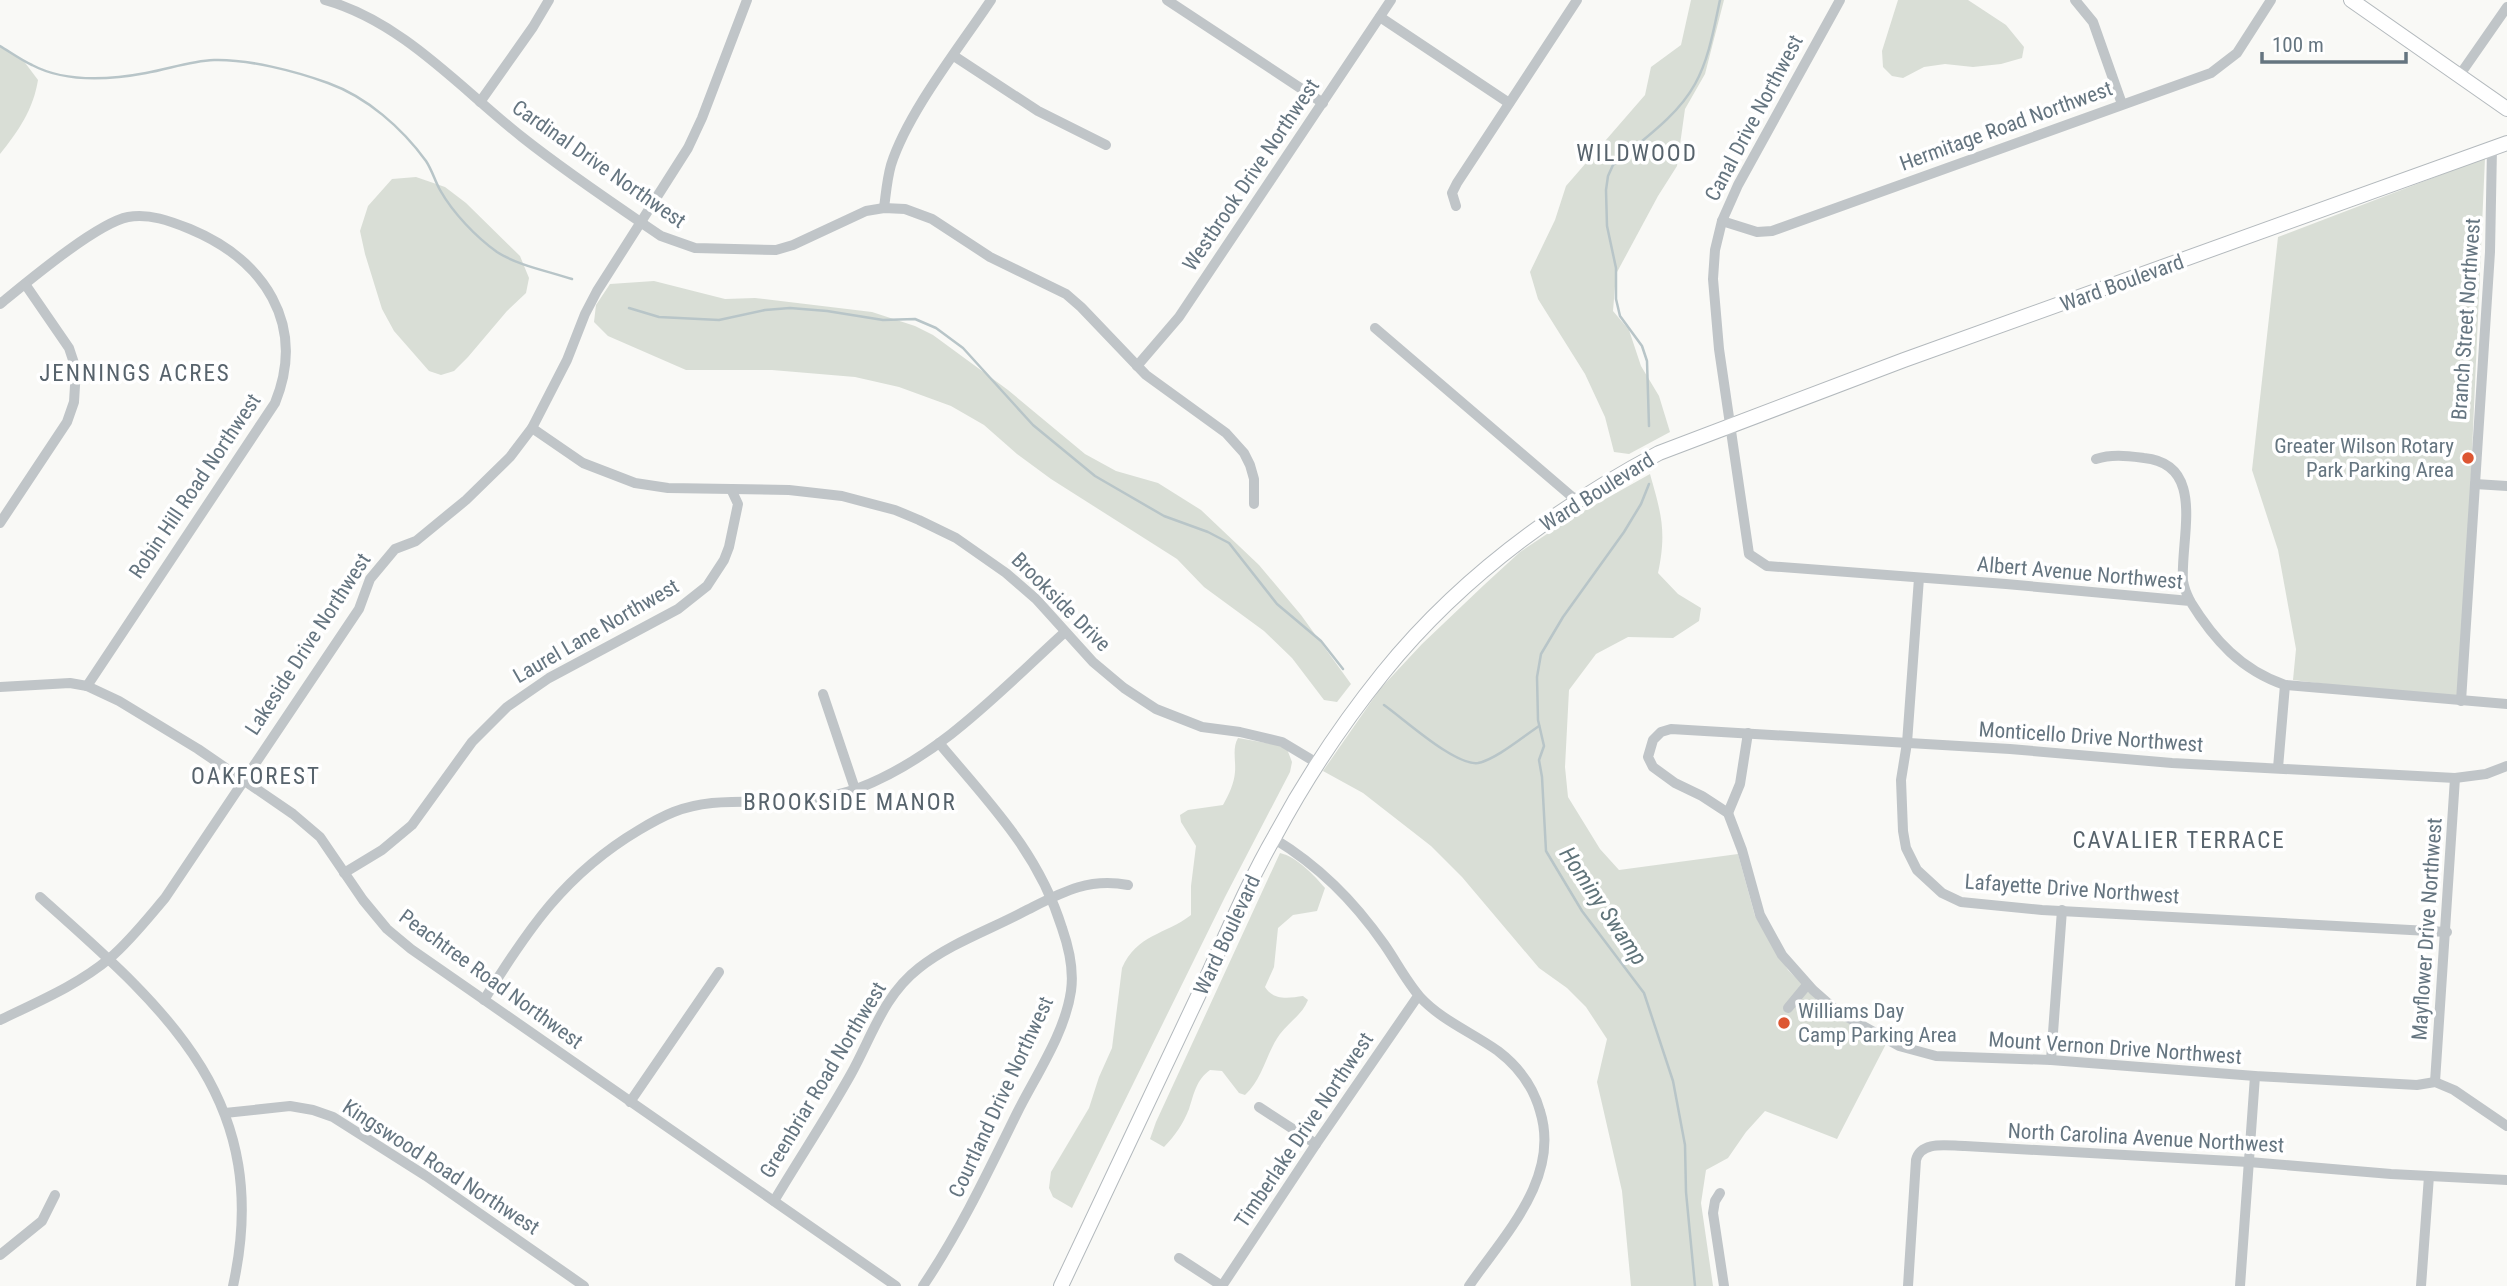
<svg xmlns="http://www.w3.org/2000/svg" width="2507" height="1286" viewBox="0 0 2507 1286" font-family="'Roboto Condensed',sans-serif">
	<rect width="100%" height="100%" fill="#f9f9f6"/>
	<!-- green -->
	<g fill="#d9ded6">
		<path d="M1691 0H1724L1705 74 1685 109 1677 166 1658 196 1616 274 1613 311 1629 330 1641 366 1659 396 1670 432 1629 454 1614 452 1605 417 1585 374 1538 299 1530 272 1555 220 1566 186 1645 95 1651 67 1681 45Z"/>
		<path d="M1898 0H1968L2006 25 2024 47 2022 58 2001 64 1973 67 1945 64 1924 67 1903 78 1892 76 1883 67 1882 51Z"/>
		<path d="M0 46 23 60 38 80C33 110 19 130 0 154Z"/>
		<path d="M2485 158 2461 701 2293 680 2296 649 2278 550 2252 470 2278 237Z"/>
		<path d="M416 177 445 187 466 203 520 256 529 278 526 293 507 311 468 357 454 371 441 375 429 371 394 331 382 309 365 254 360 231 368 206 392 179Z"/>
		<path d="M654 281 725 299 755 298 872 312 915 326 933 335 1008 390 1085 454 1116 471 1158 483 1201 510 1259 565 1301 615 1351 684 1337 702 1324 700 1292 658 1264 631 1204 587 1177 559 1051 479 1017 454 984 425 951 406 899 387 855 377 772 370H686L608 336 594 322 596 305 610 284Z"/>
		<path d="M1650 474C1661 513 1667 531 1658 573L1678 594 1701 608 1699 621 1673 638 1628 637 1596 654 1569 690 1565 767 1568 797 1600 849 1619 870 1738 854 1755 916 1788 970 1834 1015 1886 1044 1837 1139 1765 1111 1746 1132 1728 1158 1706 1170 1701 1203 1713 1286H1631L1622 1191 1597 1082 1607 1039 1586 1007 1567 988 1539 968 1462 877 1431 846 1363 793 1323 771 1380 689 1422 644 1484 585 1520 552 1568 520Z"/>
		<path d="M1238 738 1278 745 1287 749 1292 762 1290 772 1225 897 1072 1208 1053 1197 1049 1188 1051 1172 1089 1108 1099 1077 1112 1048 1122 968C1137 934 1165 935 1191 915V886L1196 846 1181 822 1180 815 1188 810 1223 805C1229 794 1234 784 1235 772 1236 761 1232 748 1238 738Z"/>
		<path d="M1280 853C1297 857 1314 875 1325 888L1317 911 1293 915 1278 928 1274 967 1265 987C1274 1001 1289 998 1303 996L1308 1000C1302 1015 1289 1022 1280 1034 1266 1053 1263 1079 1245 1095L1239 1093 1222 1071 1210 1070C1196 1080 1194 1094 1189 1109 1183 1124 1175 1136 1164 1147L1150 1139 1156 1122Z"/>
	</g>
	<g fill="none" stroke-linecap="round" stroke-linejoin="round">
		<!-- stream -->
		<g stroke="#b8c5c8" stroke-width="2.5">
			<path d="M0 46C10 52 21 60 32 65 66 83 109 80 146 73 169 69 190 61 214 60 248 59 295 71 328 83 367 97 402 128 426 161 432 170 435 181 440 190 453 213 476 237 497 252 519 266 548 271 572 279"/>
			<path d="M629 308 659 317 719 320 765 310 790 308 827 311 883 320 915 319 936 328 963 348 1033 425 1095 476 1164 516 1208 532 1229 543 1277 604 1321 641 1343 669"/>
			<path d="M1649 426 1647 361 1642 346 1620 316 1616 299V268L1607 226 1606 190 1608 176 1613 165C1641 141 1677 117 1695 84 1709 59 1714 28 1720 0"/>
			<path d="M1649 484 1641 504 1624 532 1563 617 1541 654 1537 677 1538 720 1544 746 1539 760 1542 777 1546 851 1582 911 1644 993 1673 1081 1685 1145 1686 1192 1695 1286"/>
			<path d="M1384 705C1404 719 1455 766 1478 763 1495 760 1524 736 1539 726"/>
		</g>
		<!-- secondary casing -->
		<g stroke="#b3b9bd" stroke-width="16">
			<g id="secondary">
				<path d="M2351 0 2507 109"/>
				<path d="M1061 1286C1107 1189 1153 1091 1199 994 1224 941 1246 886 1275 836 1306 778 1342 724 1383 673 1457 581 1556 508 1659 453L1904 360 2507 143"/>
			</g>
		</g>
		<!-- minor -->
		<g stroke="#c0c5c8" stroke-width="10">
			<path d="M325 0C403 22 460 88 522 137 566 172 614 204 661 236L695 248 776 250 793 245 866 211 884 208 905 209 932 219 990 257 1066 294 1081 307 1146 375 1226 433 1244 453 1250 465 1254 479V504"/>
			<path d="M1167 0 1323 103"/>
			<path d="M1840 0 1738 185 1722 221 1715 250 1713 279 1719 349 1749 554 1767 566 2006 584 2190 601C2214 640 2241 670 2285 685L2507 704"/>
			<path d="M2075 0 2093 22 2122 104"/>
			<path d="M1380 17 1509 103"/>
			<path d="M954 56 1038 111 1106 145"/>
			<path d="M2459 76 2507 7"/>
			<path d="M480 102 533 27 549 0"/>
			<path d="M1456 206 1452 193 1457 183 1577 0"/>
			<path d="M884 208C886 193 887 179 891 165 908 112 959 48 991 0"/>
			<path d="M1722 221 1757 232 1772 231 2211 73 2237 53 2271 0"/>
			<path d="M0 304C27 282 97 223 128 217 149 213 170 221 190 229 264 260 307 324 275 403L87 686"/>
			<path d="M1375 328 1577 501"/>
			<path d="M1137 366 1179 317 1391 0"/>
			<path d="M532 428 583 463 635 483 668 488 789 490 842 496 895 510 919 520 956 538 1006 573 1036 599 1093 662 1124 688 1156 709 1202 727 1240 732 1282 742 1317 763"/>
			<path d="M2096 459C2112 454 2127 456 2144 458 2207 464 2180 538 2183 581 2184 588 2187 595 2190 601"/>
			<path d="M2475 484 2507 486"/>
			<path d="M0 523 67 422 74 402 76 369 69 348 25 284"/>
			<path d="M1919 578 1907 743 1901 780 1903 831 1906 848 1917 870 1942 893 1961 902 2042 910 2447 932"/>
			<path d="M0 687 70 683 87 686 119 701 198 749 293 814 320 837 363 900 387 929 411 949 896 1286"/>
			<path d="M823 694 855 789"/>
			<path d="M2461 701 2490 252 2492 148"/>
			<path d="M2507 766 2486 774 2455 778 2172 763 2010 749 1671 729 1661 732 1653 740 1648 757 1653 767 1675 783 1702 796 1728 813 1742 850 1760 915 1782 955 1813 990 1838 1012 1899 1046 1936 1056 2051 1060 2255 1076 2417 1085 2435 1082 2454 1090 2507 1126"/>
			<path d="M2278 768 2285 685"/>
			<path d="M1728 813 1740 784 1748 733"/>
			<path d="M1273 838C1319 866 1353 900 1384 944 1396 961 1406 981 1420 997 1441 1020 1473 1033 1498 1051 1519 1067 1533 1086 1540 1111 1561 1178 1504 1235 1469 1286"/>
			<path d="M344 873 382 850 412 825 472 742 507 707 549 678 678 609 707 586 724 560 729 547 738 504 731 489"/>
			<path d="M40 897C166 1009 274 1100 233 1286"/>
			<path d="M484 1000C528 929 565 874 639 830 664 815 682 806 712 803 764 799 809 807 859 788 940 757 1002 689 1065 632"/>
			<path d="M1788 1008 1807 985"/>
			<path d="M0 1020C37 1002 78 985 110 958 130 941 148 918 165 898L359 609 370 579 395 549 416 541 466 500 510 457 532 428 567 360 585 314 597 291 688 148 702 118 747 0"/>
			<path d="M2051 1060 2062 910"/>
			<path d="M2435 1082 2455 778"/>
			<path d="M630 1102 719 972"/>
			<path d="M1259 1107 1316 1144"/>
			<path d="M225 1113 290 1106 313 1110 333 1117 426 1176 584 1286"/>
			<path d="M1720 1193 1715 1201 1713 1213 1724 1286"/>
			<path d="M774 1201C799 1159 827 1117 851 1074 872 1036 884 995 919 968 949 944 989 930 1023 912 1059 894 1086 877 1128 885"/>
			<path d="M0 1255 42 1221 55 1195"/>
			<path d="M1179 1258 1222 1286"/>
			<path d="M923 1286C960 1231 988 1172 1017 1113 1036 1075 1065 1033 1071 991 1074 970 1069 948 1062 928 1038 851 989 803 939 743"/>
			<path d="M1222 1286 1316 1144 1418 996"/>
			<path d="M1908 1286 1916 1160C1921 1140 1948 1146 1965 1146L2249 1162 2391 1174 2507 1180"/>
			<path d="M2240 1286 2255 1076"/>
			<path d="M2421 1286 2429 1176"/>
		</g>
		<!-- secondary -->
		<use href="#secondary" stroke="#fff" stroke-width="14"/>
	</g>
	<!-- markers -->
	<g fill="#dd5632" stroke="#fff" stroke-width="2.5">
		<circle cx="2468" cy="458" r="7"/>
		<circle cx="1784" cy="1023" r="7"/>
	</g>
	<g text-anchor="middle" dominant-baseline="central" stroke-width="7" stroke-linejoin="round" paint-order="stroke">
		<!-- street labels -->
		<g font-size="21" fill="#657580" stroke="#fff">
			<text transform="translate(1754 118) rotate(-62)">Canal Drive Northwest</text>
			<text transform="translate(2006 126) rotate(-20)">Hermitage Road Northwest</text>
			<text transform="translate(599 164) rotate(35)">Cardinal Drive Northwest</text>
			<text transform="translate(1251 175) rotate(-56)">Westbrook Drive Northwest</text>
			<text transform="translate(2122 283) rotate(-20)">Ward Boulevard</text>
			<text transform="translate(2466 319) rotate(-86)">Branch Street Northwest</text>
			<text transform="translate(195 486) rotate(-56)">Robin Hill Road Northwest</text>
			<text transform="translate(1597 492) rotate(-32)">Ward Boulevard</text>
			<text transform="translate(2080 573) rotate(5)">Albert Avenue Northwest</text>
			<text transform="translate(1061 602) rotate(45)">Brookside Drive</text>
			<text transform="translate(596 631) rotate(-30)">Laurel Lane Northwest</text>
			<text transform="translate(308 644) rotate(-57)">Lakeside Drive Northwest</text>
			<text transform="translate(2091 737) rotate(4)">Monticello Drive Northwest</text>
			<text transform="translate(2072 889) rotate(4)">Lafayette Drive Northwest</text>
			<text transform="translate(2427 929) rotate(-86)">Mayflower Drive Northwest</text>
			<text transform="translate(1227 935) rotate(-65)">Ward Boulevard</text>
			<text transform="translate(491 979) rotate(36)">Peachtree Road Northwest</text>
			<text transform="translate(2115 1048) rotate(4)">Mount Vernon Drive Northwest</text>
			<text transform="translate(823 1080) rotate(-59)">Greenbriar Road Northwest</text>
			<text transform="translate(1001 1097) rotate(-65)">Courtland Drive Northwest</text>
			<text transform="translate(1304 1130) rotate(-56)">Timberlake Drive Northwest</text>
			<text transform="translate(2146 1138) rotate(3)">North Carolina Avenue Northwest</text>
			<text transform="translate(441 1167) rotate(33)">Kingswood Road Northwest</text>
		</g>
		<!-- poi labels -->
		<g font-size="21" fill="#657580" stroke="#fff" text-anchor="end">
			<text x="2454" y="446">Greater Wilson Rotary<tspan x="2454" dy="24">Park Parking Area</tspan></text>
			<text x="1798" y="1011" text-anchor="start">Williams Day<tspan x="1798" dy="24">Camp Parking Area</tspan></text>
		</g>
		<!-- neighbourhood labels -->
		<g font-size="23" letter-spacing="2" fill="#57636c" stroke="#fff">
			<text x="1637" y="153">WILDWOOD</text>
			<text x="135" y="373">JENNINGS ACRES</text>
			<text x="256" y="776">OAKFOREST</text>
			<text x="850" y="802">BROOKSIDE MANOR</text>
			<text x="2179" y="840">CAVALIER TERRACE</text>
		</g>
		<!-- water labels -->
		<g font-size="23" font-style="italic" fill="#60747a" stroke="#fff">
			<text transform="translate(1603 906) rotate(56)">Hominy Swamp</text>
		</g>
	</g>
	<!-- scale -->
	<path d="M2262 52v10h144v-10" fill="none" stroke="#657580" stroke-width="3.5"/>
	<text x="2272" y="52" font-size="21" fill="#657580" stroke="#ffffff" stroke-width="5" paint-order="stroke">100 m</text>
</svg>
